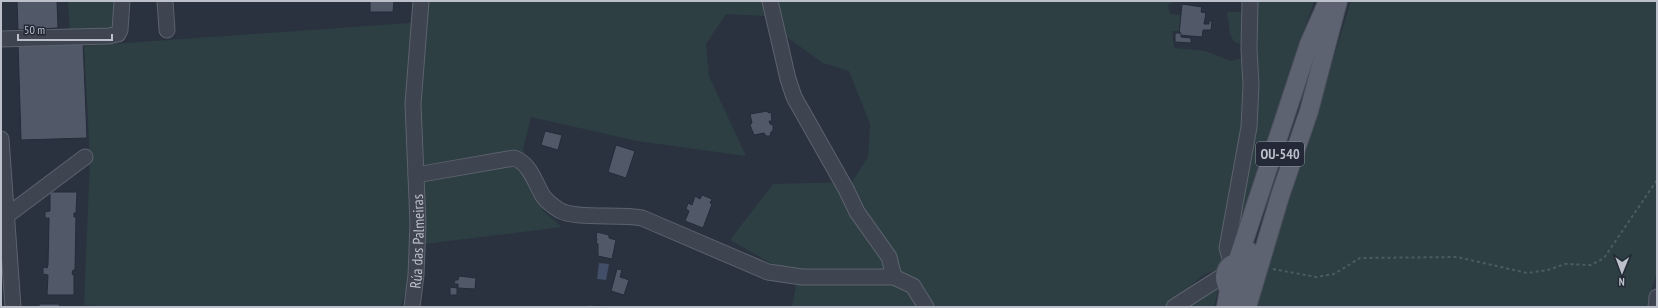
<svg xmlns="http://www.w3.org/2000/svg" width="1658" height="308" viewBox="0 0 1658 308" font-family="'PT Sans Narrow',sans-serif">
	<rect width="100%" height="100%" fill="#2a3240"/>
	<!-- green -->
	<g fill="#2d3f42">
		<path d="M68 1H113L115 31 70 32Z"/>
		<path d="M426 1H1173L1168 5 1170 14 1181 15 1179 31H1172L1174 48 1205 51 1231 61 1242 58 1245 106 1241 138 1219 246 1226 262 1218 269 1203 275 1175 300 1164 307H792L796 286 774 265 730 240 773 184 852 182 868 157 870 124 849 71 823 63 788 38 767 16 726 14 706 44 709 76 746 156 637 141 531 117 523 149 543 211 562 227 424 244 400 307H108L84 305 90 158 84 46 424 22Z"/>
		<path d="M1254 1H1314L1272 127 1234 252Z"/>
		<path d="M1351 1H1657V272L1652 287 1650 307H1256L1268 259 1311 131Z"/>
		<path d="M1227 12H1242V44L1234 42 1230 34Z"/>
		<path d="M1219 286 1214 307H1188Z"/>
	</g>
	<!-- water -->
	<path fill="#424e67" d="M599 263 609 264 606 280 597 279Z"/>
	<!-- building -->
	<g fill="#515969" stroke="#252b38">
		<path d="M17 1H57L58 28 18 30Z"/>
		<path d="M370 1H394L393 12H370Z"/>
		<path d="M1182 4 1202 7 1201 12 1206 13 1204 24H1209V21H1212L1211 30H1203L1202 37 1179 35Z"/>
		<path d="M1175 33H1181V37L1191 38V43L1175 42Z"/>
		<path d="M83 41 87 138 21 140 18 43Z"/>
		<path d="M768 111V113L771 112 772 121H769L770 124 773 125V131L771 132 770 136H766L764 133 754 135 750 125 752 123 750 114Z"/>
		<path d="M545 131 562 135 558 150 541 145Z"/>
		<path d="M616 145 635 151 626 178 608 172Z"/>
		<path d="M50 192H77L76 213H74V217H76L75 270H73L72 274 74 275V295H47L48 275 43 274V267L47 268 48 265 49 221V218H45V212L50 211Z"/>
		<path d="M702 195 712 199 710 203 712 204 703 228 685 221 689 211 686 209 688 203 692 205 695 196 700 199Z"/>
		<path d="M597 232 609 235V238L616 240 612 259 598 256V244L596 243 597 239H596Z"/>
		<path d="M617 269 622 270 620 277 629 280 624 295 611 291Z"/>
		<path d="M459 276 476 278 475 289 458 288V284H454L455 280H458Z"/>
		<path d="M450 287 457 288V295H450Z"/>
		<path d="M39 304H59L60 307H39Z"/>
		<path d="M588 305 608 306V307H588Z"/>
	</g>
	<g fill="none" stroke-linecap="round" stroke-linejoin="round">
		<!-- minor casing -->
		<g stroke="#5c626e" stroke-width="17">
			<g id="minor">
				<path d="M165 1 167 30"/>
				<path d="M770 1 788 79 794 97 846 189 857 212 889 257 894 277"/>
				<path d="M1 39 109 36 118 34 120 30 122 1"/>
				<path d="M1 139 13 307"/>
				<path d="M416 175 514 158C530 163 535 183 543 196 547 202 553 206 559 210 576 220 620 213 642 218L768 272 802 277H894L913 286 926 307"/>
				<path d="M1 220 85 157"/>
				<path d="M1232 264 1227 248 1249 127 1251 85 1249 49 1250 2"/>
				<path id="s1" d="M412 307 416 275 418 224 413 104 421 1"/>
				<path d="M1174 307 1224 275"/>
				<path d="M1656 307 1657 297"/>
			</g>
		</g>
		<!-- major casing -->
		<g stroke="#484d5a" stroke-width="20">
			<g id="major">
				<path d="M1233 303 1249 251"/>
				<path d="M1226 307 1229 289C1222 278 1224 266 1237 262L1309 44 1328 1"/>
				<path d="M1247 307 1280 196 1309 111 1338 1"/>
			</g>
		</g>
		<!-- path -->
		<path stroke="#4c5c60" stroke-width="2" stroke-dasharray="3 3" stroke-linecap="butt" d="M1273 269 1316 277 1334 274 1360 258 1457 257 1527 273 1548 270 1565 264 1591 265 1604 258 1657 180"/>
		<!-- minor -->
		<use href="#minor" stroke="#3e4450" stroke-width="15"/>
		<!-- major -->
		<use href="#major" stroke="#5d6370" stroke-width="18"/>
	</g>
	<g text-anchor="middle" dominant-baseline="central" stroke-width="3" stroke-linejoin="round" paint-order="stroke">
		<!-- shield labels -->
		<rect fill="#232936" stroke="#8d939e" stroke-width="1" x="1256" y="142" width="48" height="24" rx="3"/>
		<g font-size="14" font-weight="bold" fill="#bbc0ca">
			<text x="1280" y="154">OU-540</text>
		</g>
		<!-- street labels -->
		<g font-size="15" fill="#bbc0ca" stroke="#232936">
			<text stroke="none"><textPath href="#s1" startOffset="66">Rúa das Palmeiras</textPath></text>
		</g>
	</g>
	<!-- border -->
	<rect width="1658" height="308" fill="none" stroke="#bbc0ca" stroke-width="4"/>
	<!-- north arrow -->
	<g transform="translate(1622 272) rotate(181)" stroke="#232936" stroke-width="3" paint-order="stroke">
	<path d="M0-3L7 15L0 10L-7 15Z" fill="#bbc0ca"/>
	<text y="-6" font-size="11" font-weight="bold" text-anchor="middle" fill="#bbc0ca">N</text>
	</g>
	<!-- scale -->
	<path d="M18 34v6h94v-6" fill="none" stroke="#bbc0ca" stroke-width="2"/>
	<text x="24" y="34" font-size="12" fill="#bbc0ca" stroke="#232936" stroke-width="3" paint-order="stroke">50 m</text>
</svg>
